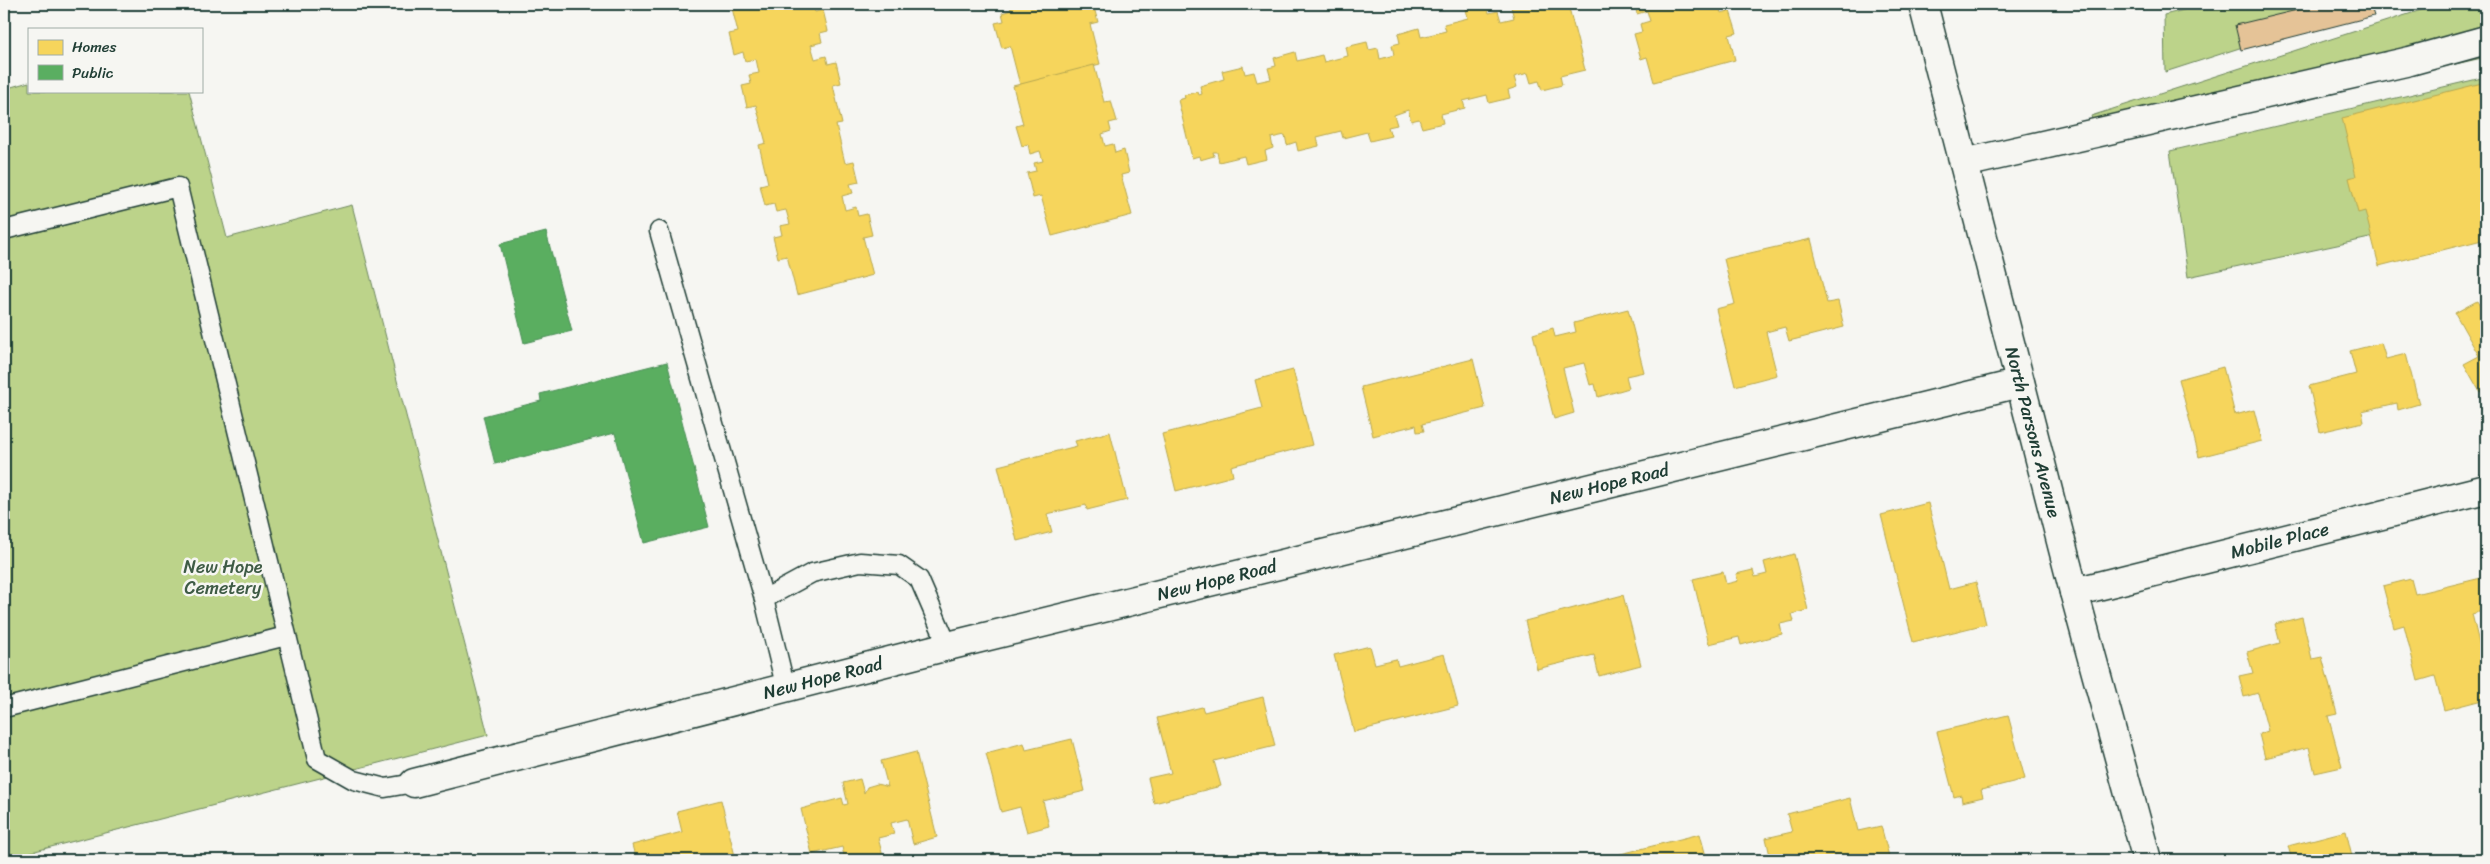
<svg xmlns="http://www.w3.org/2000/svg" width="2490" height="864" viewBox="0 0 2490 864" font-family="Sriracha,sans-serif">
	<rect width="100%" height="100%" fill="#f6f6f2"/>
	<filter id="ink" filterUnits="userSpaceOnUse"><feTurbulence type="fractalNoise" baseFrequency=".02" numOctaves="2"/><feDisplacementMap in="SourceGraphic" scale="10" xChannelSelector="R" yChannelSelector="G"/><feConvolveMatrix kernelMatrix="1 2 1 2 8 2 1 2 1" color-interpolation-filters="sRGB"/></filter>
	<g filter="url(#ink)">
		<!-- green -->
		<g fill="#bcd38a" stroke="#6e885f">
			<path d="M2207 4H2376L2165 72 2164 15Z"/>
			<path d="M2440 4H2486V57L2101 146 2091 116Z"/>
			<path d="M2486 77V213L2188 277 2170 151Z"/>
			<path d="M29 82V91H189L227 238 352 205 488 735 4 859V89Z"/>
		</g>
		<!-- homes -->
		<g fill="#f6d55c" stroke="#b6a750">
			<path d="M731 4H812L815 12 823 10 828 31 820 33 822 42 811 45 815 59 826 56 828 64 836 62 841 83 833 85 842 124 836 125 845 163 854 161 859 182 850 184 853 193 842 196 845 210 856 207 858 216 867 214 872 235 863 237 873 275 797 295 787 256 778 258 773 237 782 235 780 226 790 224 786 210 776 212 774 204 765 206 760 185 768 183 759 145 766 143 756 105 747 107 742 86 751 84 749 75 759 73 756 59 745 61 743 52 734 55 729 34 738 32Z"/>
			<path d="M1010 4H1093L1098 22 1090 24 1100 64 1020 85 1010 46 1002 48 995 23 1004 21 1002 13 1011 10Z"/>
			<path d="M1487 4 1489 13 1498 11 1501 21 1514 18 1511 7 1520 4H1568L1585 70 1560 76 1562 85 1542 90 1539 81 1531 83 1528 73 1514 77 1517 87 1508 90 1510 98 1489 103 1487 95 1463 101 1465 108 1441 114 1443 123 1422 128 1419 119 1411 121 1408 110 1394 115 1397 125 1388 127 1391 136 1370 141 1367 132 1343 138 1341 131 1317 137 1319 146 1298 151 1296 142 1287 145 1285 135 1271 138 1273 148 1265 151 1267 159 1246 164 1244 156 1219 162 1217 152H1213L1214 156 1200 160 1199 156 1192 158 1178 100 1185 98 1184 95 1198 92 1199 95 1202 94 1200 86 1224 79 1222 71 1243 66 1245 74 1254 72 1257 82 1271 79 1268 68 1276 66 1274 58 1295 52 1297 61 1322 55 1324 62 1348 56 1346 47 1367 42 1369 50 1378 48 1380 59 1394 55 1392 45 1400 43 1398 34 1419 28 1421 37 1446 31 1444 24 1468 18 1466 9Z"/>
			<path d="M1628 4H1711L1712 7 1719 5 1721 13 1730 11 1737 33 1729 35 1735 60 1654 82 1647 57 1641 59 1634 34 1642 32 1640 24 1650 21 1647 11 1637 14 1635 5 1628 7Z"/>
			<path d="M1094 65 1104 102 1111 101 1117 121 1109 123 1111 131 1102 134 1105 146 1113 144 1115 153 1124 150 1129 173 1121 175 1132 215 1052 236 1041 196 1033 198 1027 173 1036 171 1034 163 1043 161 1040 151 1030 154 1028 144 1022 146 1016 126 1023 124 1013 86Z"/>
			<path d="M2486 82V239L2379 266 2365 211 2358 213 2349 178 2356 176 2342 118Z"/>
			<path d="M1811 239 1827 303 1838 301 1844 327 1789 341 1785 327 1766 332 1777 375 1735 386 1716 309 1735 304 1724 259Z"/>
			<path d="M2477 301 2486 317V389L2480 392 2464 364 2479 356 2455 313Z"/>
			<path d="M1628 309 1644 372 1626 376 1629 388 1598 397 1595 384 1590 385 1584 363 1563 368 1574 413 1554 419 1533 334 1553 328 1555 337 1576 332 1574 323Z"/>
			<path d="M2381 343 2386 359 2406 354 2419 404 2398 410 2397 403 2362 411 2364 422 2320 432 2309 386 2356 374 2350 351Z"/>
			<path d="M1473 359 1485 408 1422 424 1424 431 1417 432 1416 425 1373 436 1361 387Z"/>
			<path d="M2223 367 2235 415 2254 410 2262 441 2199 457 2179 379Z"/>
			<path d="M1293 370 1312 445 1231 466 1233 476 1176 491 1162 434 1262 408 1255 380Z"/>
			<path d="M1110 432 1127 500 1087 510 1086 505 1047 514 1052 532 1017 541 998 466 1077 446 1075 441Z"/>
			<path d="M1928 503 1949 589 1976 582 1986 624 1913 642 1881 515Z"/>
			<path d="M1794 554 1808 610 1792 614 1794 621 1780 624 1782 634 1741 645 1739 637 1709 644 1693 579 1723 572 1726 584 1738 581 1736 574 1753 570 1755 577 1767 574 1764 562Z"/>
			<path d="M2481 578 2486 610 2472 614 2486 672V699L2444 710 2435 676 2418 681 2404 625 2394 628 2383 586 2411 579 2415 594Z"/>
			<path d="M1623 595 1641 665 1599 676 1594 655 1537 669 1525 621Z"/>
			<path d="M2302 617 2312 659 2322 657 2337 714 2328 716 2342 767 2315 773 2309 747 2265 758 2259 734 2268 731 2258 693 2244 697 2239 676 2253 673 2247 652 2280 643 2275 624Z"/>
			<path d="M1370 646 1375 664 1396 659 1398 666 1444 654 1458 706 1354 732 1334 655Z"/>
			<path d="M1263 697 1275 746 1214 761 1221 786 1154 803 1148 778 1171 773 1157 718 1202 707 1204 712Z"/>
			<path d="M2008 715 2025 779 1981 790 1983 797 1962 802 1961 795 1954 797 1937 732Z"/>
			<path d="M1072 739 1085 791 1043 801 1049 826 1027 832 1020 807 1001 812 986 753 1024 743 1026 750Z"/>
			<path d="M916 752 937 837 913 844 907 819 891 823 894 834 878 838 884 860H845L842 847 812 854 801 809 842 798 844 805 848 804 843 783 860 779 864 793 867 787 877 784 888 787 881 761Z"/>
			<path d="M1850 798 1858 831 1881 826 1890 860H1771L1766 838 1792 832 1787 814Z"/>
			<path d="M721 800 736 860H636L632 845 682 832 677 811Z"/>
			<path d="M2346 831 2353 860H2292L2288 846Z"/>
			<path d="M1700 834 1707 860H1597Z"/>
		</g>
		<!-- public -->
		<g fill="#5aae61" stroke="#488c54">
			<path d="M546 232 572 331 524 343 500 244Z"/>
			<path d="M667 362 709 527 644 543 615 433 495 464 483 416 541 401 540 394Z"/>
		</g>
		<!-- building -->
		<path fill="#e5c397" stroke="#1f3d34" d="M2322 4H2370L2374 16 2241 50 2235 25Z"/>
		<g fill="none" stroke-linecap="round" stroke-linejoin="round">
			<!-- lane casing -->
			<g stroke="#1f3d34" stroke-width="21">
				<g id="lane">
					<path d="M4 230 178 187 317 759 354 780 385 788 414 783"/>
					<path d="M659 231 764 599 786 689"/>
					<path d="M764 599 812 573 860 562 899 565 919 579 948 646"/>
					<path d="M4 708 286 636"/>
				</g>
			</g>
			<!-- street casing -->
			<g stroke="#1f3d34" stroke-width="31">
				<g id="street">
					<path d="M1964 163 2410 61 2486 40"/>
					<path id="s1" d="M2074 592 2486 489"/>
					<path id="s2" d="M414 783 948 646 2020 383"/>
				</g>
			</g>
			<!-- secondary casing -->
			<g stroke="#1f3d34" stroke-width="31">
				<g id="secondary">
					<path id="s3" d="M1923 4 2074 592 2147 860"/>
				</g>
			</g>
			<!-- lane -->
			<use href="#lane" stroke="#f6f6f2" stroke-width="18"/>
			<!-- street -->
			<use href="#street" stroke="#f6f6f2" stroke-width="28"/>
			<!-- secondary -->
			<use href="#secondary" stroke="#f6f6f2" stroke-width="28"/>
		</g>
	</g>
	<g text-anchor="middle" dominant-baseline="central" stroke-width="5" stroke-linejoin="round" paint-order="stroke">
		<!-- street labels -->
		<g font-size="18" fill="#1f3d34" stroke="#f6f6f2">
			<text stroke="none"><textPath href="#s3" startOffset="442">North Parsons Avenue</textPath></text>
			<text stroke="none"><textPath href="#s2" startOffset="1232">New Hope Road</textPath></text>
			<text stroke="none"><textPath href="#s1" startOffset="212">Mobile Place</textPath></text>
			<text stroke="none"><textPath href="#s2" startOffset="828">New Hope Road</textPath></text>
			<text stroke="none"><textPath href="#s2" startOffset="422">New Hope Road</textPath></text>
		</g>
		<!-- park labels -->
		<g font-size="18" fill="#3e5b45" stroke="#f6f6f2">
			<text x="223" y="567">New Hope<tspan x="223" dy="21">Cemetery</tspan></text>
		</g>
	</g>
	<!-- margin -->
	<rect width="2490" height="864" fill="none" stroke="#f6f6f2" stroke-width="20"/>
	<rect x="10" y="10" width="2470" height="844" fill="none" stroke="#1f3d34" stroke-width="2" filter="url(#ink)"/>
	<!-- legend -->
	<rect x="28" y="28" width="175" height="65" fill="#f6f6f2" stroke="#a0aca6"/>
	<rect x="38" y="40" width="25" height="15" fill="#f6d55c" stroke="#a0aca6"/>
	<text x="72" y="52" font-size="15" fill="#1f3d34">Homes</text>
	<rect x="38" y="65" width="25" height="15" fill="#5aae61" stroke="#a0aca6"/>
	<text x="72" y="78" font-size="15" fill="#1f3d34">Public</text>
</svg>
